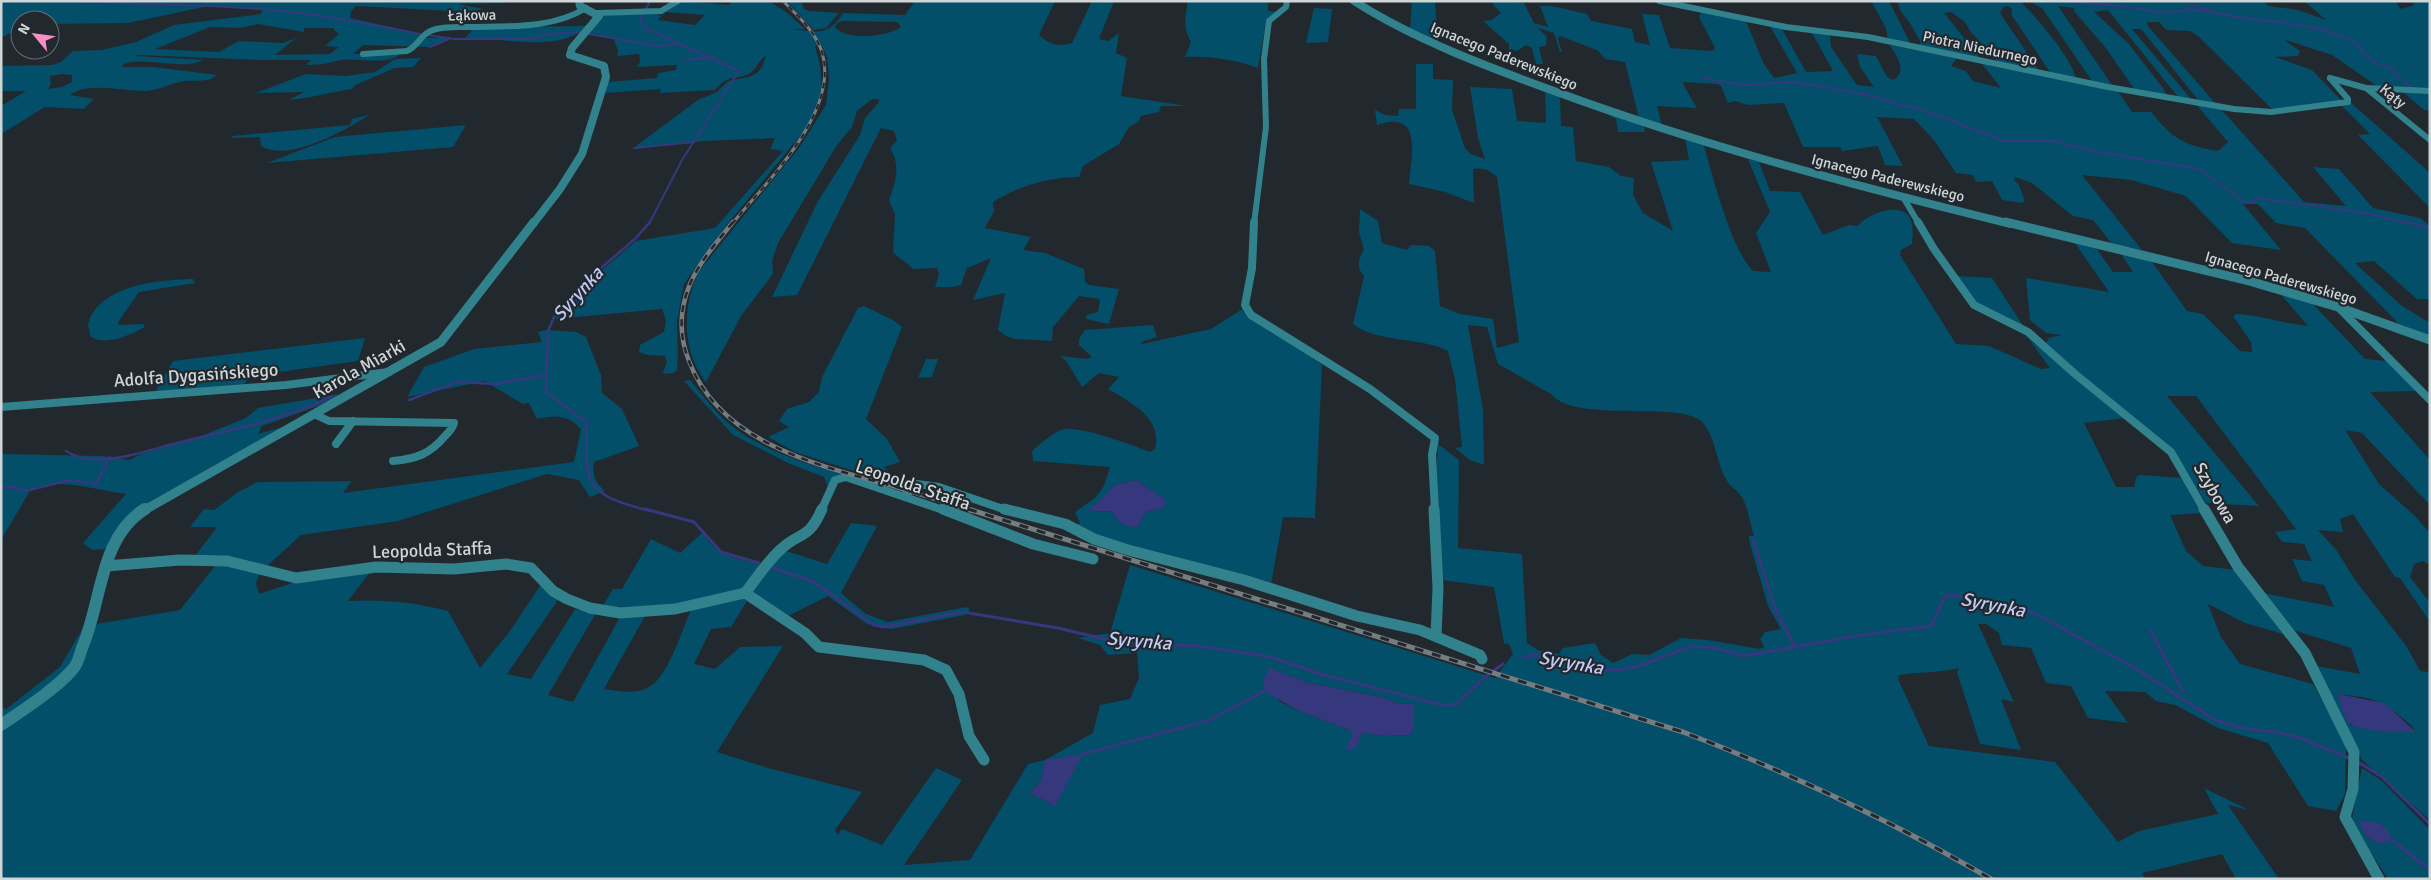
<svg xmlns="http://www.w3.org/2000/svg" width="2431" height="880" viewBox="0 0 2431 880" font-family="Signika,sans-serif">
	<rect width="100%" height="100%" fill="#21292e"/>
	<!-- green -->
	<g fill="#034e69" fill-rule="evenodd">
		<path d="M1 1H507L505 3 458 4 483 9 472 12 356 6 351 11 350 18 422 34V38H449L431 47 363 45 353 54H400C388 67 353 56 337 61 326 64 317 65 306 65L311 60H262L137 55 136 56 203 60C184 72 131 53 121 67H153L217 75C207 83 197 80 184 81 172 83 159 90 147 91 124 92 89 81 70 95L94 99 84 109 45 107 1 134V106L26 91H1V66L52 65 61 62 73 51 102 50 136 42 174 25 261 14 262 10 209 6 128 23 50 24V20H20V26L5 36H1ZM258 24 304 32V28H334V30L339 34 325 46 339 47 330 54 275 55 296 38 283 43 239 41 219 52 155 49 210 27 241 28ZM62 74 72 75V82L62 87 48 89 51 84 50 76Z"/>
		<path d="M681 1 729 5 732 1H769L786 12 805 29H792C817 32 828 37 843 13L905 15 915 1H1055L1039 35C1051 45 1057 47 1072 43L1092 1H1114L1099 39 1108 41 1119 33 1116 53 1127 58 1121 96 1187 106H1161L1159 112 1141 116 1138 122 1129 127 1119 144 1083 166 1079 177C1050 177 1018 186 993 202L994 211 985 228 1031 237 1023 250 1045 253 1084 269 1085 282 1089 285 1119 289 1109 324 1086 319 1087 315 1098 312 1100 299 1079 296 1053 327 1052 341 1015 339 1006 336 998 330 1005 293 973 300 991 258 967 268 961 285 953 287H935L939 274 937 268 913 269C907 262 899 259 893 252L895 215 889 200C896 180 901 167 890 148L897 140 894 131 881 128 797 295 772 297 818 201 860 135 865 118 879 102V99H872L857 111 852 127 837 145 778 243 772 261 773 274 741 316 706 382C681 350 682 306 699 271L799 148 826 105 829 79 827 57 821 44 815 46 820 65 822 88 809 125 725 227 684 284 677 321 678 359 677 370 674 373 664 374 663 372 667 362 665 356 648 355 639 352 640 345 664 332 666 320 662 309 555 319 589 281 636 241 715 228 783 151 770 149 775 138 703 141 632 149 698 100 717 92 728 81 749 77 757 73 762 67 766 56C759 59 757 69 750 73 735 82 730 72 715 90L660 93 661 89 605 93 608 82 657 78 658 73 676 70 677 65 637 67 640 62 639 54 617 56 618 50 613 38 589 33 604 15 652 12 661 16 658 20 695 25 705 15 666 12 662 15 656 12 670 9ZM843 21 897 22 901 27C888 37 846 41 835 27L837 23Z"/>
		<path d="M787 1H801L804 9 809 11 839 13 826 28 814 30Z"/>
		<path d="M1188 1H1268V11L1276 12 1266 21 1258 68C1233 59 1210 56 1185 57L1191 42C1183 29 1185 16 1188 1Z"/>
		<path d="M1412 1H1435L1438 42 1410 30Z"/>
		<path d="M1498 1 1524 3 1534 23 1548 27 1540 6H1552L1587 14 1591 21 1632 29 1635 42 1650 45 1642 14 1659 15 1670 48 1712 51 1715 48 1699 17 1702 10 1745 19 1764 64 1774 78 1797 73 1770 26 1781 27 1806 72 1833 71 1811 31 1830 35 1831 47 1857 85 1874 87 1860 67 1857 54 1876 56 1887 77 1893 80C1908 71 1897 57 1890 45L1957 58 1951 66 1966 71 1973 81 2001 88 1982 64 2117 90 2132 112H2151C2173 139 2185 146 2218 151L2228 142 2195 103 2221 109 2304 202 2346 206 2313 167 2339 169 2373 208 2420 218 2430 226V299H2417L2374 261 2355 263 2402 306 2430 323V336L2399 324 2305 228 2276 223 2258 204H2243L2281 250 2232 243 2186 196 2131 180 2082 175 2142 250 2112 244 2093 220 2073 216 2032 183 2015 177 2014 180 2019 185 2025 201 2021 203 2002 200 1992 181 1976 182 1973 175 1956 173 1934 140 1914 119 1877 117 1903 166 1885 165 1878 146 1842 151 1840 147H1803L1784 103 1748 105 1735 101 1728 103 1721 86 1717 84 1684 82 1683 84 1697 108 1657 106 1662 126 1639 118 1625 62 1605 59 1597 50 1560 36 1558 39 1562 52H1560L1554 33 1538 28 1547 37 1546 46 1539 47 1543 64H1536L1532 48 1526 45 1517 51 1509 49V44L1483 21 1491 20 1501 13 1492 3Z"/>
		<path d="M1871 1H1889L1910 43 1888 40 1886 28Z"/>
		<path d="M1897 1H2024L2023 4C2037 19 2074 60 2076 80L2052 75 2011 14 2012 9 2008 6 2003 7 2000 13 2040 72 2000 64 1970 31 1965 22 1951 12 1944 13 1978 55 1980 60 1918 45 1921 43 1910 23 1901 12Z"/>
		<path d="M2028 1H2262L2269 6 2298 10 2326 20 2304 1H2395L2401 9 2414 5V1H2430V110H2424L2404 93 2377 86 2332 55 2283 39 2300 51 2298 56 2275 57 2312 70 2344 103 2273 110 2198 36 2190 31 2166 30 2159 22H2147L2148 26 2216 104 2199 101 2141 29H2132L2191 99 2178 97 2108 10 2094 12 2128 43 2163 88 2167 96 2135 90 2105 47 2074 11V8L2058 6 2112 85 2092 81 2042 8Z"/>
		<path d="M1314 8 1332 9 1328 42 1306 43Z"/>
		<path d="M588 26C559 54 501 37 465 38L475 27Z"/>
		<path d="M421 58 413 67 395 68 355 85 352 89C330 92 312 98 289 100L304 92 256 93 306 74 346 76 375 72 395 59Z"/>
		<path d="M1416 64H1433V79L1453 80 1452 110 1465 148 1471 154 1485 159 1478 138 1470 87 1512 89 1517 121 1546 123 1545 90 1560 96 1561 126 1573 127 1576 161 1609 167 1621 176 1634 178 1633 195 1643 213 1673 231 1651 162 1689 160 1685 137 1703 143C1713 176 1730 247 1753 271L1771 272 1756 233 1770 212 1748 159 1759 162 1770 191 1800 192 1823 235 1849 225 1858 226C1865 215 1896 203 1907 214 1914 221 1913 234 1912 244L1901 250 1900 255 1956 344 1989 346 2041 369 2050 368 2029 339 2042 350 2049 338 2062 335 2046 333 2030 320 2026 278 2109 292 2072 239 2094 245 2113 272H2133L2119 251 2150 259 2187 311 2203 314 2240 351 2252 352 2251 342 2233 316 2236 314C2261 315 2284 324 2308 326L2278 291 2310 301 2365 359 2387 361 2417 391 2370 392 2430 460V505L2362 433 2345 430 2379 484 2415 516 2430 533V565L2423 561 2414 564 2410 577 2430 603V622L2400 578 2395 577 2353 514 2340 519 2343 532 2318 530 2337 551 2355 580 2407 647 2420 671 2430 672V820L2362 760 2316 666 2360 674 2351 648 2293 630 2263 593 2334 607 2324 585 2302 581 2292 559 2312 561 2304 544 2282 542 2275 532 2296 529 2196 396H2167L2259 506 2206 503 2173 450 2067 372 2126 418 2084 423 2116 487H2134L2136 478 2139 475 2184 478 2203 513 2170 515 2186 551 2203 566 2236 570 2283 634 2245 623 2208 604 2221 637 2240 664 2313 684 2346 745 2345 794 2336 811 2308 806 2268 743 2218 728 2175 705 2156 701 2145 692 2105 691 2128 723 2088 718 2071 686 2046 683 2031 648 2002 645 1999 633 1986 624H1978L2014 702 2001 699 2021 750 1980 744 1957 672 1959 668C1939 673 1919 672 1899 675L1898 679 1929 746 2055 762 2118 842 2139 831 2218 814 2204 788 2249 810 2228 805 2279 879H2236L2222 854 2142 873 2145 879H1V707L6 709 60 667 84 626 180 610 218 562 260 572 256 583 259 594 298 581 371 571 348 601C382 599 415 602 448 611L480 668 510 631 542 583 558 600 507 674 531 679 575 609 596 613 548 695 573 702 620 617 645 616 604 689C619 691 636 695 649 687 668 677 682 630 691 610L742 598 747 601 731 627 711 629 694 664 715 669 740 647 783 646 717 752 768 768 862 792 835 830 838 835 842 829 882 845 936 768 962 780 904 865 970 860 1028 764 1045 760 1093 733 1100 705 1130 699 1139 678 1137 653 1108 655 1100 645 1078 638 1110 633 1130 565 1495 678 1513 654 1509 644 1504 643 1494 587 1442 580 1436 475 1438 444 1459 460 1458 548 1522 554 1527 643 1538 650 1559 654 1563 648 1595 643 1601 655 1613 663 1632 654 1649 655 1681 638 1708 640 1760 649 1764 647 1760 639 1765 632 1781 629 1768 606 1750 544 1749 536H1754C1750 524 1748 506 1741 496 1737 490 1729 486 1726 479 1716 462 1716 437 1702 422 1682 400 1575 424 1551 394L1498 364 1487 327 1468 325 1483 410 1484 465 1470 460 1455 448 1462 447 1455 379 1448 351C1422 337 1376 343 1353 324L1364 276C1356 267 1358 259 1364 250L1359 232 1360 209 1378 221 1382 243 1407 250 1411 245 1429 246 1435 251 1440 306 1460 314 1493 319 1497 348 1519 342 1497 177C1490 170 1483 167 1473 169L1474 203 1445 192 1409 184C1411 157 1424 109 1377 125L1375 110 1385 115 1398 116 1399 109H1416ZM1287 675 1309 683 1381 697 1397 703 1414 704V728L1409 735 1385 736 1362 733 1353 735 1349 730 1297 710 1279 701ZM2338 694C2369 698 2377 697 2401 717 2407 722 2412 725 2415 731L2360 728 2350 725ZM1045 761 1055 806 1030 793 1041 781Z"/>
		<path d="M2350 102 2430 173V208L2358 135 2370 134 2341 105Z"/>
		<path d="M1602 111 1644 126 1645 132H1618L1616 119Z"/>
		<path d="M369 115C346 130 288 163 261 146L260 137 232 138 233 136 350 125 352 119Z"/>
		<path d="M466 125 453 147 267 163 335 137Z"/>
		<path d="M1956 276 1992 278 2026 330 1978 306Z"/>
		<path d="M193 279 195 283 139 292 118 322 119 325 143 324 145 327C130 335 105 347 90 336 91 330 86 327 89 321 103 284 160 280 193 279Z"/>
		<path d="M864 306 893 320 902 327 866 419 887 439 900 462 884 467 902 484H894L795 452 768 437 789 427 779 421 787 409 809 402 819 392 822 377 858 308Z"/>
		<path d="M1244 308 1322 365 1315 518 1283 517 1271 584 1106 540 1076 525 1080 523 1075 512 1095 498 1104 486 1110 467 1033 461 1032 451C1041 443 1050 435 1061 430 1077 424 1133 445 1150 452L1155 449C1163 418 1130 402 1108 389L1119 377 1099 373 1082 387 1067 362 1060 356 1087 359 1092 357 1079 345V339L1085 330 1153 325 1157 337 1141 342 1142 344 1211 329ZM1136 480 1159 496 1163 508 1146 512 1137 527C1123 527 1119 522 1111 511L1088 512 1115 485Z"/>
		<path d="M546 330 576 332 586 337 601 375 602 393 622 409 639 446 594 462C592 475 595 482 605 491L590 497 579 480 547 474 398 521 301 535 266 567 219 557V555L195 556 217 527H190L204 509 214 510 238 492 258 482 352 481 343 493 574 462 581 429C567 414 557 415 537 419L529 403 523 404 484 381 407 397 424 367 474 349 542 342 538 332Z"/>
		<path d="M365 338 358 361 250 376 240 390 152 398 173 361Z"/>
		<path d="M926 359H938L932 377 918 378Z"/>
		<path d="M690 380C702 394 714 411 728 423 762 451 804 463 845 475L828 487 824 477 790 464 733 435 684 381Z"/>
		<path d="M339 394 329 402 262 426 258 434 283 427 125 521 105 549 92 550 83 543 126 494C104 491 83 485 61 484 49 484 38 490 27 488L31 489 1 540V454L102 456 129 460 144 453 189 441 246 418 258 408Z"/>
		<path d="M851 523 877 526 841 593 866 614 888 622 966 607 970 609 965 615 891 629 867 624 828 596 786 617 749 592 783 550 827 564Z"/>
		<path d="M703 532C714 557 740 559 764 565L744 591 646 610 602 607 613 589H622L651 539 680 553Z"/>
		<path d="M2362 768 2382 781 2430 830V879H2388L2364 842 2352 818Z"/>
	</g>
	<!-- water -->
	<g fill="#36387d">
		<path d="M1136 480 1166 500 1163 508 1146 512 1137 527C1123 527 1119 522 1111 511L1087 512 1115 485Z"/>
		<path d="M1269 668 1309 683 1381 697 1397 703 1414 704V728L1409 735 1385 736 1362 733 1358 744 1350 751 1346 748 1353 735 1349 730 1297 710 1264 691 1263 681Z"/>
		<path d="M2338 694 2384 703 2416 732C2403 732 2357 732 2349 723 2342 716 2341 703 2338 694Z"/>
		<path d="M1083 754 1055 806 1030 793 1041 781 1045 760Z"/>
		<path d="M2359 821 2379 823 2390 832V838L2386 843C2371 844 2363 834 2359 821Z"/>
	</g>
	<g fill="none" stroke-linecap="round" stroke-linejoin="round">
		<!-- stream-far2 -->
		<g stroke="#36387d" stroke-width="2">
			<path d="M78 1C147 5 216 4 284 11 330 16 375 25 420 34"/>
			<path d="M2060 1 2121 6 2158 12 2185 11 2186 9 2211 12"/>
			<path d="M2184 1C2194 5 2203 9 2213 12 2257 24 2325 19 2362 48L2361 52 2376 63 2393 69 2396 75 2412 88"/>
			<path d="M589 34 657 46 681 44"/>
			<path d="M427 35 455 39H532L548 34 581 32"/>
			<path d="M430 47 449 39"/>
			<path d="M685 60 713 57"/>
			<path d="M1702 78 1743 85 1792 82 1819 86 1867 95 1931 113 2004 141H2052L2099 152 2199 169 2245 202H2254L2256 198 2366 213 2411 224"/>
			<path d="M634 148 694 142"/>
			<path d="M649 224 682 160 739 71 645 28 640 20 650 1"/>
		</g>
		<!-- stream-far1 -->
		<g stroke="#36387d" stroke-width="2.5">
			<path d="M2406 222 2430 228"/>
			<path d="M409 400 457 382 497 384 545 375"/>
			<path d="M66 451C74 456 81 459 91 459 120 461 149 450 177 443 230 430 283 420 333 396"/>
			<path d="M1 488 13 487 25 491 70 480 96 484 110 457"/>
			<path d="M650 511C628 505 592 498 588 472 585 456 588 439 586 422L546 392 548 331 554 317 586 281 636 238 650 222"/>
		</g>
		<!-- stream -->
		<g stroke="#36387d" stroke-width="3">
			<path d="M645 509 694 522 721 552 759 563"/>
			<path d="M1753 540 1775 608 1795 647"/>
			<path d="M773 568 814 582 874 625 884 627 963 612 1058 628 1121 643 1199 646 1271 657 1324 675 1442 705 1457 704 1485 677 1503 664"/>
			<path d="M2150 630 2183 691"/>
			<path d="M1524 657 1534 655 1605 670H1618L1636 667 1693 646 1715 648 1744 656 1861 635 1931 626 1945 596 1952 595 2011 606 2034 613 2135 668 2215 720 2243 728 2282 733 2303 739 2351 759"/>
			<path d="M1083 754 1210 720 1264 691"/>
			<path d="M2358 762 2382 777 2430 824"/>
			<path d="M2390 838 2430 870"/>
		</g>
		<!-- minor-far2 -->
		<g stroke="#31828c" stroke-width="6">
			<path d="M1659 1 1786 27 1868 37 2108 87 2234 109 2271 112 2348 102V99L2330 78"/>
			<path d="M597 13 661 11 678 1"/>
			<path d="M363 54 407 51C420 45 420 33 436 29 447 26 460 27 471 27 509 26 552 29 586 8"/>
			<path d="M2330 78 2366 88"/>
			<path d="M2430 91 2366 88 2430 140"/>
			<path d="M1903 197 1919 224"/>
			<path d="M1254 224 1266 127 1264 59 1269 21 1286 7 1287 1"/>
		</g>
		<!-- minor-far1 -->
		<g stroke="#31828c" stroke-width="8">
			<path d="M1254 222 1252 268 1245 305 1251 315 1370 389 1435 438 1432 455 1435 511"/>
			<path d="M1918 222 1934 249 1974 305 2028 332 2075 374 2171 452 2205 511"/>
			<path d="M2338 307 2430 400"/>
			<path d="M1 407 286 385 389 372"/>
			<path d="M314 414 329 421 454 423C453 428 449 432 445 436 430 454 416 459 393 461"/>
			<path d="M336 444 353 421"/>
			<path d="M904 496 917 484 939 487 1009 511"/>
			<path d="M821 511 835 480 846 477 946 511"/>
		</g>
		<!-- minor -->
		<g stroke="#31828c" stroke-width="11">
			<path d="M943 509 1033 544 1093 559"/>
			<path d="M1004 509 1065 524 1094 539 1128 550 1244 580 1357 616 1420 630 1480 655 1482 659"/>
			<path d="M1434 509 1438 588 1436 636"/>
			<path d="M2204 509 2238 567 2305 653 2354 752 2353 789 2345 817 2379 879"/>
			<path d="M106 566 180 560 227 561 296 578 376 567 454 569 506 564 531 568 553 591 567 599 590 608 620 613 675 609 745 593 805 633 819 647 924 660 946 670 959 694 969 736 984 760"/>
			<path d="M745 593C756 579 767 562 780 550 800 531 808 541 822 509"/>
		</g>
		<!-- tertiary-far2 -->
		<g stroke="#31828c" stroke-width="8">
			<path d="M1354 1C1413 39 1488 67 1554 91 1703 146 1856 186 2011 224"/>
			<path d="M533 224 560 189 582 154 606 77 604 66 570 55 572 48 599 16 580 6 579 1"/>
		</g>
		<!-- tertiary-far1 -->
		<g stroke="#31828c" stroke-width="9">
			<path d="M2006 222 2249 281 2338 307 2430 340"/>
			<path d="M143 511 441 342 534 222"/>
		</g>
		<!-- tertiary -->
		<path stroke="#31828c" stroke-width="12" d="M1 725C23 710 56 689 73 669 78 664 80 654 82 648 102 603 99 537 145 509"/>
		<!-- rail-far2 casing -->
		<g stroke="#767d81" stroke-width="3">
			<path id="rail-far2" d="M732 224C767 181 840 112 822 52 815 31 798 16 783 1"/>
		</g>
		<!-- rail-far1 casing -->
		<g stroke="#767d81" stroke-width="4.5">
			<path id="rail-far1" d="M733 222C717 242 700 261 690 284 679 310 679 336 689 361 720 443 817 465 893 486 919 494 946 502 972 511"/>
		</g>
		<!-- rail casing -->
		<g stroke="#767d81" stroke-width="5">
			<path id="rail" d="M968 509 1683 732C1790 773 1892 821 1991 879"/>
		</g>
		<!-- rail-far2 -->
		<use href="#rail-far2" stroke="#21292e" stroke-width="2" stroke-dasharray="5.5" stroke-linecap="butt"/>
		<!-- rail-far1 -->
		<use href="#rail-far1" stroke="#21292e" stroke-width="2.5" stroke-dasharray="7" stroke-linecap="butt"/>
		<!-- rail -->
		<use href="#rail" stroke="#21292e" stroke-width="3" stroke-dasharray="9" stroke-linecap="butt"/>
	</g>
	<g text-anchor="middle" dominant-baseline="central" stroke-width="4.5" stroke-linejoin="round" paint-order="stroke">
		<!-- far-street labels -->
		<g font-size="15" fill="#d0d5d8" stroke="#21292e">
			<text transform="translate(472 15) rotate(-1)">Łąkowa</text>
			<text transform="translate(1980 48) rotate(12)">Piotra Niedurnego</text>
			<text transform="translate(1504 56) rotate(22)">Ignacego Paderewskiego</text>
			<text transform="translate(2393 96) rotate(39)">Kąty</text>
			<text transform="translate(1888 178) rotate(14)">Ignacego Paderewskiego</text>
			<text transform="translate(2281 278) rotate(16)">Ignacego Paderewskiego</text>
		</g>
		<!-- street labels -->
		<g font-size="18" fill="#d0d5d8" stroke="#21292e">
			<text transform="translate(359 369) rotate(-29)">Karola Miarki</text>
			<text transform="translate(196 375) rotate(-4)">Adolfa Dygasińskiego</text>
			<text transform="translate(913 485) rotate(19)">Leopolda Staffa</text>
			<text transform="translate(2215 493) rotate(60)">Szybowa</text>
			<text transform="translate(432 550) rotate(-2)">Leopolda Staffa</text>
		</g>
		<!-- water labels -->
		<g font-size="19" font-style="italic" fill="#c3c9f2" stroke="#21292e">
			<text transform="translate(578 294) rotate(-48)">Syrynka</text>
			<text transform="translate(1993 605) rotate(11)">Syrynka</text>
			<text transform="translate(1139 641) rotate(5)">Syrynka</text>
			<text transform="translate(1571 663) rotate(10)">Syrynka</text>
		</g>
	</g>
	<!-- border -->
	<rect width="2431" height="880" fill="none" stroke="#d0d5d8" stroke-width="5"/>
	<!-- north arrow -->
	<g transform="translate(35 35) rotate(299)"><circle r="24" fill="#21292e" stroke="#676e72"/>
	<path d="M0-4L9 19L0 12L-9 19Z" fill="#fb8fc5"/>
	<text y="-8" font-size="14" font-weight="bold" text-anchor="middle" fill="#d0d5d8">N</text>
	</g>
</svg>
